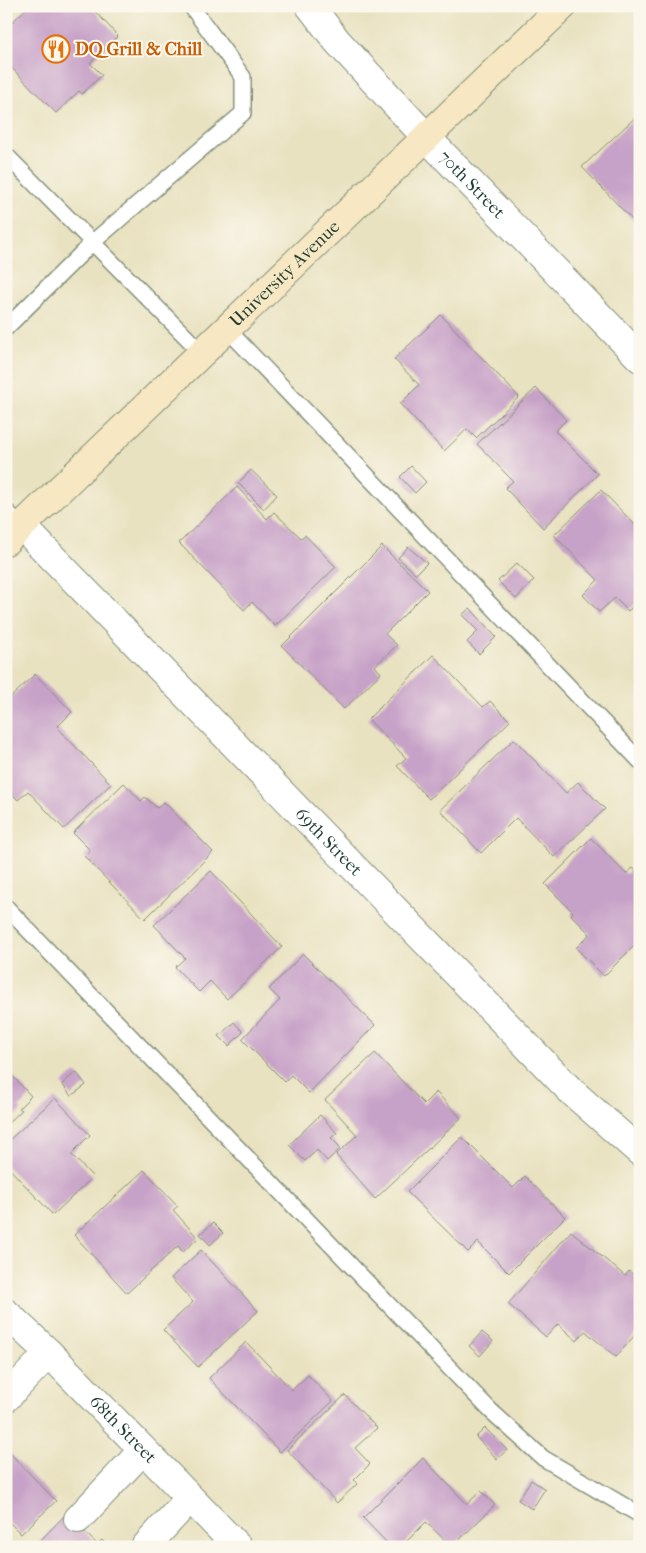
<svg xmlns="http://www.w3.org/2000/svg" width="646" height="1553" viewBox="0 0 646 1553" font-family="'IM FELL French Canon',serif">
	<rect width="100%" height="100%" fill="#fbf7ec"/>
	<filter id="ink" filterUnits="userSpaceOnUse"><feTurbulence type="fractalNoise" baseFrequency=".02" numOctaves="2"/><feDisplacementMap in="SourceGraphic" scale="10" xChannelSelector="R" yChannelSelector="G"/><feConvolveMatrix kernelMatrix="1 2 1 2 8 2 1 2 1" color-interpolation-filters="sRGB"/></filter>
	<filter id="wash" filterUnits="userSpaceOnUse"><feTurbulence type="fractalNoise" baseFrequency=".0096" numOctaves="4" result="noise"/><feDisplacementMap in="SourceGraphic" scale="20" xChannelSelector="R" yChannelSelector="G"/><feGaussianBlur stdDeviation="1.12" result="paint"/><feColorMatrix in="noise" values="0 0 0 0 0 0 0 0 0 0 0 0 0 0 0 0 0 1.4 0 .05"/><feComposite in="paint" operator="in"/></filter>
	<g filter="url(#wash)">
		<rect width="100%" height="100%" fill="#e9e2c1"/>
		<g id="blocks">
			<!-- building -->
			<g fill="#c7a2c8">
				<path d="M29 6H90L118 36 90 63 102 75 82 94 79 91 56 113 6 62V28Z"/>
				<path d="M640 113V228L582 167Z"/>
				<path d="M441 315 519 397 476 438 467 429 444 451 400 404 419 385 394 359Z"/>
				<path d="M536 388 566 420 555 431 598 474 543 528 505 488 513 481 477 444Z"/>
				<path d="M411 466 426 482 415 493 400 477Z"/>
				<path d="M251 470 277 495 264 509 238 483Z"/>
				<path d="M237 487 267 519 274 512 301 538 305 535 336 567 275 626 252 602 244 610 179 543Z"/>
				<path d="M601 490 640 530V600L628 611 615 598 599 612 583 595 598 580 554 535Z"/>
				<path d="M382 546 428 591 385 634 397 645 375 666 381 673 344 709 282 646Z"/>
				<path d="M408 547 427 563 416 574 398 558Z"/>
				<path d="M517 563 534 580 516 599 498 581Z"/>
				<path d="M470 608 496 637 479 654 467 642 478 631 462 615Z"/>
				<path d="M433 655 483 707 490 701 510 721 429 799 397 766 406 758 368 719Z"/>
				<path d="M35 674 72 712 57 727 111 784 64 829 28 791 18 800 6 788V702Z"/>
				<path d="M514 739 566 793 578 782 605 809 554 857 516 818 481 853 440 810Z"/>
				<path d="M124 783 141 801 145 797 157 808 164 802 213 852 145 919 84 856 90 850 73 833Z"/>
				<path d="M591 838 626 874 633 868 640 875V940L604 976 576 948 590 934 571 915 573 912 545 884Z"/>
				<path d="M211 871 282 947 227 999 210 981 199 992 175 967 185 958 154 925Z"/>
				<path d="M303 954 375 1025 309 1093 291 1075 285 1082 242 1039 280 1000 269 989Z"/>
				<path d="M234 1022 243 1032 229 1046 219 1036Z"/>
				<path d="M375 1053 424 1104 436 1092 461 1118 375 1199 336 1155 357 1135 325 1100Z"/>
				<path d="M6 1069 31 1096 19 1108 22 1110 6 1125Z"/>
				<path d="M76 1072 86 1085 71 1096 62 1084Z"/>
				<path d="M55 1098 90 1135 71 1154 93 1177 53 1215 6 1165V1143Z"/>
				<path d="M320 1115 337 1133 331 1138 341 1148 327 1161 317 1150 305 1161 289 1145Z"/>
				<path d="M462 1137 513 1188 525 1176 565 1217 509 1273 478 1242 468 1252 407 1192Z"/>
				<path d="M144 1170 178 1206 173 1210 198 1238 183 1252 178 1246 127 1293 74 1235Z"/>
				<path d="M213 1223 223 1233 210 1245 200 1234Z"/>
				<path d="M571 1231 625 1276 629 1271 640 1280V1329L616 1357 585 1331 577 1341 558 1324 546 1337 508 1304Z"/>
				<path d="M201 1250 258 1311 198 1367 163 1330 193 1302 171 1278Z"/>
				<path d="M482 1332 493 1341 480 1356 469 1346Z"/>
				<path d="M246 1342 292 1390 308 1375 333 1401 280 1452 209 1378Z"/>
				<path d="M345 1395 377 1428 355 1448 370 1464 354 1480 357 1484 337 1503 287 1450Z"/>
				<path d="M485 1428 507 1450 497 1459 476 1437Z"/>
				<path d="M7 1450 56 1501 21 1534 6 1519Z"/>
				<path d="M423 1458 467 1504 481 1491 495 1505 452 1547 426 1522 401 1547H391L363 1518Z"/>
				<path d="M531 1480 545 1489 532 1509 518 1500Z"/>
				<path d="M66 1514 97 1544 102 1540 109 1547H34Z"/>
			</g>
		</g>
	</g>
	<g filter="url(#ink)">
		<use href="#blocks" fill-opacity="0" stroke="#84907a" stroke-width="1"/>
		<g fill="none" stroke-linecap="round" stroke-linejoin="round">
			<!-- lane casing -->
			<g stroke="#84907a" stroke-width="18">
				<g id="lane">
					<path d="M6 155 203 354"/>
					<path d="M6 328 93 242 243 113V77L191 6"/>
					<path d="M228 330 640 761"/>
					<path d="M6 511 22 526"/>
					<path d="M6 907 491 1411 543 1458 640 1515"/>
				</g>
			</g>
			<!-- street casing -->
			<g stroke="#84907a" stroke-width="30">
				<g id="street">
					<path id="s1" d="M310 6 337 41 427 138 640 358"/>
					<path id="s2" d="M22 526 571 1091 640 1152"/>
					<path id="s3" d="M6 1313 49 1353 238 1547"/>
					<path d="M6 1398 49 1353"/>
					<path d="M78 1519 143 1450"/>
					<path d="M145 1547 190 1498"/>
				</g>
			</g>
			<!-- secondary casing -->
			<g stroke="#84907a" stroke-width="30">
				<g id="secondary">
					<path id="s4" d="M6 541 563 6"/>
				</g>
			</g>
			<!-- lane -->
			<use href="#lane" stroke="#fff" stroke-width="15"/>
			<!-- street -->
			<use href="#street" stroke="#fff" stroke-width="28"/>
			<!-- secondary -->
			<use href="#secondary" stroke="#f7e8c3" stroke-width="28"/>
		</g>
	</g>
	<!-- icons -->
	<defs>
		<g id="restaurant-ring" transform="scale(1.4375)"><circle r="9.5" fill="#fbf7ec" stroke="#e8710a" stroke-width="1.5"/><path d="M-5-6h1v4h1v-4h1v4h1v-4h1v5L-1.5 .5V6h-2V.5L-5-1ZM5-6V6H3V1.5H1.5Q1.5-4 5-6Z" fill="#e8710a"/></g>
	</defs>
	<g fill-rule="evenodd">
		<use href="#restaurant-ring" x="56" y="49"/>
	</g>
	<g text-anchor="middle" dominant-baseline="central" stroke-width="4" stroke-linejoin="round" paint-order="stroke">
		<!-- food labels -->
		<g font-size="18" font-weight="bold" fill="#c56008" stroke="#fbf7ec" text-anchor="start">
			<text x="75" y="49">DQ Grill &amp; Chill</text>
		</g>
		<!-- street labels -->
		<g font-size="18" fill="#1f3d34" stroke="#fbf7ec">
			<text stroke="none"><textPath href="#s1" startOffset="241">70th Street</textPath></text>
			<text stroke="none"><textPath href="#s4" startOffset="386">University Avenue</textPath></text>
			<text stroke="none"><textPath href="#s2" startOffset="440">69th Street</textPath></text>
			<text stroke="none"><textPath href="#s3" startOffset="165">68th Street</textPath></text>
		</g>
	</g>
	<!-- margin -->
	<rect width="646" height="1553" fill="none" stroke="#fbf7ec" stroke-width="25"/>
</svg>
